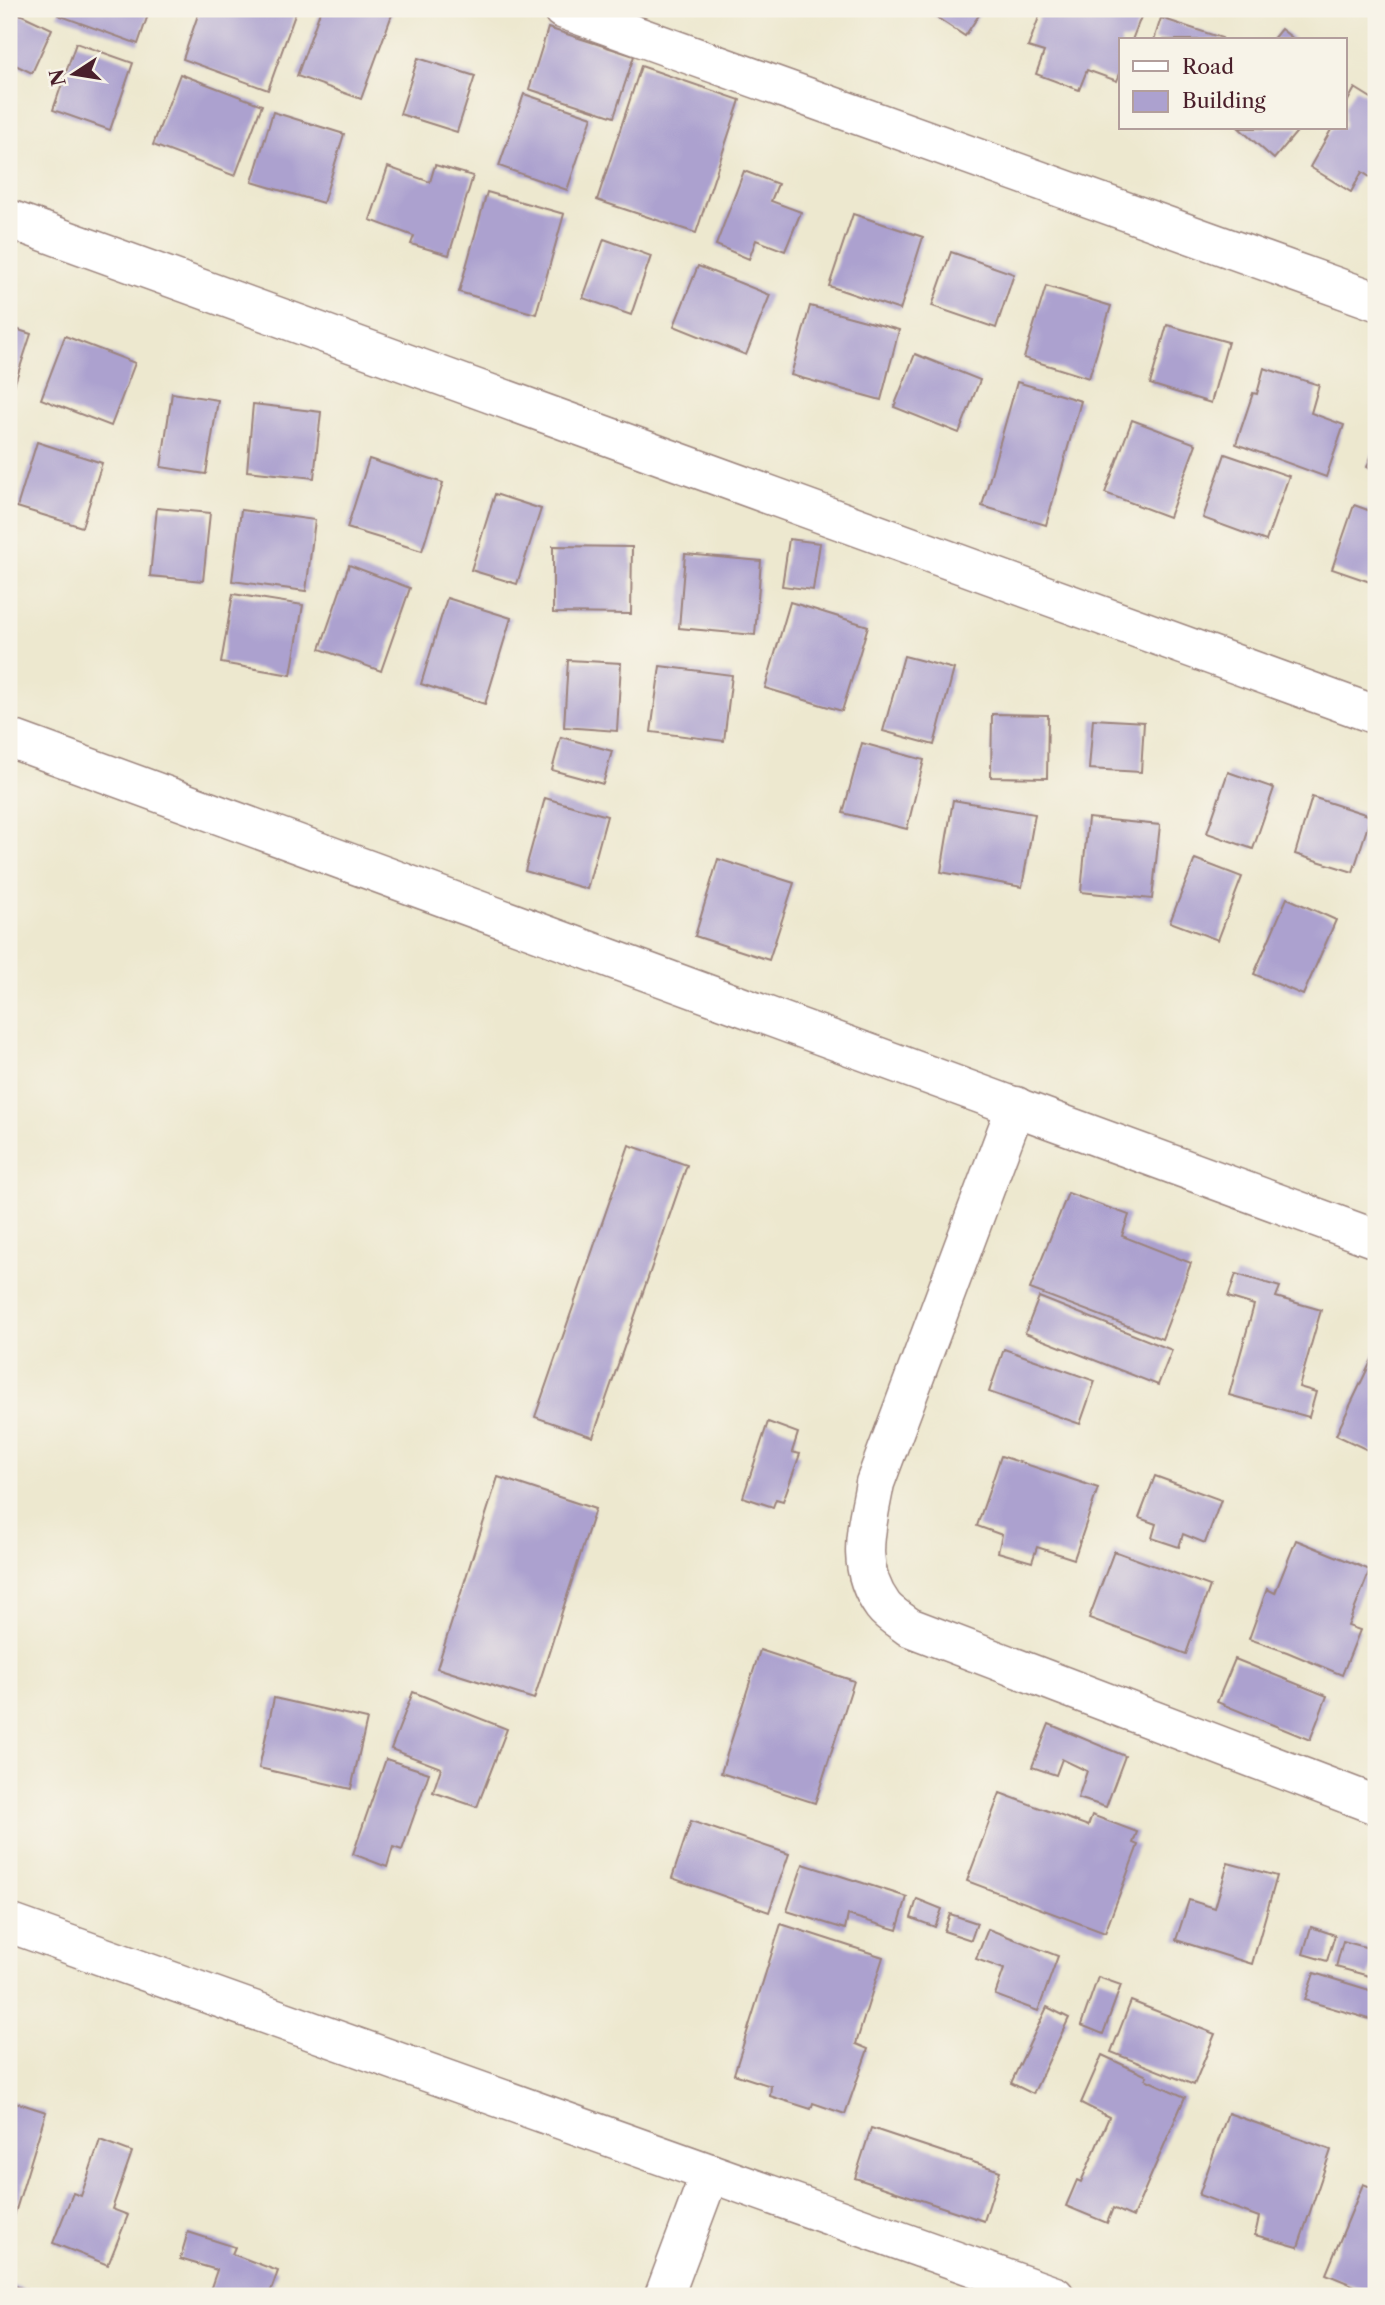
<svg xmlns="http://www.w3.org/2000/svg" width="1385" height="2305" viewBox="0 0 1385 2305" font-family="'Libre Caslon Text',serif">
	<rect width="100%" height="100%" fill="#f7f3e8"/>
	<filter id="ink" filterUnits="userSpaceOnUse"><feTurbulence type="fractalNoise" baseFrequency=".0143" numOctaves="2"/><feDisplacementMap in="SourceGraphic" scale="14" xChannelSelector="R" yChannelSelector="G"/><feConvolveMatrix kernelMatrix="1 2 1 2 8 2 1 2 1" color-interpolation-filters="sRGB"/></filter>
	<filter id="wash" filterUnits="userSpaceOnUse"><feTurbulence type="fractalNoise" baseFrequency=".00686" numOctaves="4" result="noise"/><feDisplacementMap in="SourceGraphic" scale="28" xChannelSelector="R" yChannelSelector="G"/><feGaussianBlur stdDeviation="1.57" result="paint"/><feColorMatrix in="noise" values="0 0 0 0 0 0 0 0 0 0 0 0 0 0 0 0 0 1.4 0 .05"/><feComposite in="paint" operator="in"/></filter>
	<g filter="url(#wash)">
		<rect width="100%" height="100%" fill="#ede8cf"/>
		<g id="blocks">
			<!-- building -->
			<g fill="#aca1cf">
				<path d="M9 9 52 29 32 73 9 62Z"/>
				<path d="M60 9H150L138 44 58 15Z"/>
				<path d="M200 9H297L268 90 183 59Z"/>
				<path d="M321 9H394L361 99 297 76Z"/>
				<path d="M924 9H983L965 36Z"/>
				<path d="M1042 9H1144L1132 40H1121V71L1117 81 1087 70 1079 90 1036 74 1044 52 1028 47Z"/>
				<path d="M1161 18 1222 38 1221 40H1154Z"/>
				<path d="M548 28 634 56 614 117 529 89Z"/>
				<path d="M1281 29 1295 40H1272Z"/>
				<path d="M76 43 133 63 110 130 53 110Z"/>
				<path d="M418 58 475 76 457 132 400 114Z"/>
				<path d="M641 66 740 100 696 233 597 200Z"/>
				<path d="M180 74 262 105 235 176 153 145Z"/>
				<path d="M1355 88 1376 101V181L1362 172 1351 192 1310 167 1332 128H1345V106Z"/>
				<path d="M524 94 592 117 567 190 499 166Z"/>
				<path d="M273 112 344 134 323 203 252 182Z"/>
				<path d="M1239 128H1300L1274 159Z"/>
				<path d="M435 165 473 176 449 255 411 244 414 236 370 220 388 167 430 182Z"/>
				<path d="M744 171 778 184 771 201 801 212 785 251 756 240 749 259 716 245Z"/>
				<path d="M487 192 564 214 536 314 459 292Z"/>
				<path d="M853 214 923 237 900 310 829 286Z"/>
				<path d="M604 239 651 256 631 315 583 298Z"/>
				<path d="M951 252 1014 274 996 328 932 306Z"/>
				<path d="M698 266 770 295 746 355 674 326Z"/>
				<path d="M1046 286 1111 306 1089 378 1024 358Z"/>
				<path d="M810 306 899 330 881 400 791 375Z"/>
				<path d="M1167 325 1228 342 1211 403 1150 384Z"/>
				<path d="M9 327 31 334 9 401Z"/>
				<path d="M65 336 135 363 111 426 41 399Z"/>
				<path d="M915 354 980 380 959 433 894 407Z"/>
				<path d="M1264 368 1319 385 1311 413 1344 425 1326 477 1236 444 1253 393 1257 394Z"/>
				<path d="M1017 382 1081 401 1046 525 982 506Z"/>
				<path d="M172 393 218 400 206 474 161 467Z"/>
				<path d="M253 404 321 412 314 478 247 471Z"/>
				<path d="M1132 420 1196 444 1169 517 1105 493Z"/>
				<path d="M37 442 102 463 82 527 17 507Z"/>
				<path d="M1376 444V471L1367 467Z"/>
				<path d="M1225 454 1289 476 1266 541 1203 518Z"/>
				<path d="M369 459 443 483 422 551 347 528Z"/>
				<path d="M495 494 541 509 517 584 471 570Z"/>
				<path d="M1354 505 1376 513V584L1332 569Z"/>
				<path d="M157 508 210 513 203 581 150 576Z"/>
				<path d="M241 510 315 520 306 591 232 581Z"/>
				<path d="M789 539 820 543 813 590 782 586Z"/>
				<path d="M553 546 632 547 631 614 553 613Z"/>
				<path d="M685 554 761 561 755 635 679 628Z"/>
				<path d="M349 565 410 588 381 671 320 649Z"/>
				<path d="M233 594 303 605 291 675 221 663Z"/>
				<path d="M447 598 511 618 485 704 421 684Z"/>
				<path d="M790 602 868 626 842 711 765 688Z"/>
				<path d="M904 656 954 669 934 745 883 731Z"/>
				<path d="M568 660 621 663 617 731 564 727Z"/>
				<path d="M660 666 732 675 724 741 651 732Z"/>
				<path d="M992 714 1048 715 1047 778 991 777Z"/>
				<path d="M1093 719 1144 722 1141 772 1089 769Z"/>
				<path d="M561 737 612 751 603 784 552 770Z"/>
				<path d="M862 743 924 760 907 829 843 813Z"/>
				<path d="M1228 772 1274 788 1253 849 1207 833Z"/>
				<path d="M1312 797 1371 816 1353 872 1295 854Z"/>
				<path d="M545 798 607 816 587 889 525 871Z"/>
				<path d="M953 800 1035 814 1022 887 941 872Z"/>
				<path d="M1088 818 1160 825 1152 899 1081 892Z"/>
				<path d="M718 859 794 883 769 960 695 936Z"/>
				<path d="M1195 859 1242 877 1218 940 1170 922Z"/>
				<path d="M1287 898 1336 920 1303 995 1254 974Z"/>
				<path d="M629 1145 687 1165 593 1437 535 1417Z"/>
				<path d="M1068 1193 1129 1215 1122 1236 1191 1263 1162 1339 1030 1289Z"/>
				<path d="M1236 1274 1280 1287 1276 1297 1321 1310 1299 1387 1316 1392 1309 1417 1229 1395 1254 1305 1228 1297Z"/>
				<path d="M1039 1297 1172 1350 1158 1385 1025 1333Z"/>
				<path d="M1004 1349 1095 1381 1080 1424 989 1392Z"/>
				<path d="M1376 1351V1454L1336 1435Z"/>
				<path d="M768 1422 798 1433 792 1452 800 1454 783 1501 776 1499 773 1507 743 1497Z"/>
				<path d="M1001 1456 1098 1488 1074 1559 1037 1547 1032 1562 998 1552 1002 1535 977 1526Z"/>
				<path d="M1155 1476 1221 1500 1205 1543 1183 1534 1179 1547 1152 1538 1156 1524 1139 1518Z"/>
				<path d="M498 1477 595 1509 534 1699 437 1668Z"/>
				<path d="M1296 1540 1370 1570 1348 1626 1360 1630 1342 1675 1287 1652 1249 1639 1267 1589 1275 1593Z"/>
				<path d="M1114 1551 1210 1586 1186 1654 1089 1618Z"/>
				<path d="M760 1650 854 1681 815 1803 721 1773Z"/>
				<path d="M1235 1659 1327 1696 1310 1740 1217 1702Z"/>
				<path d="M413 1692 507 1729 477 1807 433 1792 441 1768 391 1749Z"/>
				<path d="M274 1698 367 1719 351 1789 259 1768Z"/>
				<path d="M1049 1724 1125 1756 1106 1807 1078 1798 1087 1771 1062 1759 1056 1775 1032 1767Z"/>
				<path d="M386 1759 429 1773 402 1850 393 1847 387 1867 353 1854Z"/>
				<path d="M1000 1793 1088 1826 1092 1815 1137 1832 1133 1843 1138 1845 1105 1933 967 1881Z"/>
				<path d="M691 1821 789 1854 769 1912 672 1878Z"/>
				<path d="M1228 1863 1277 1876 1252 1964 1176 1940 1189 1900 1215 1908Z"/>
				<path d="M803 1864 907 1897 897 1930 848 1915 845 1929 787 1911Z"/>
				<path d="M917 1899 942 1909 935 1927 911 1918Z"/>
				<path d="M950 1914 977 1923 971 1940 944 1931Z"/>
				<path d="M781 1924 883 1957 856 2044 868 2049 845 2114 813 2103 811 2109 770 2096 771 2086 734 2074Z"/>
				<path d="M1311 1927 1335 1935 1327 1961 1303 1954Z"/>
				<path d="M988 1929 1058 1956 1038 2011 995 1995 1004 1969 976 1959Z"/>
				<path d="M1343 1941 1376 1950 1369 1976 1336 1967Z"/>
				<path d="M1314 1973 1376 1992V2021L1305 2000Z"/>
				<path d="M1098 1977 1121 1985 1103 2034 1081 2025Z"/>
				<path d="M1131 2001 1215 2034 1194 2085 1111 2052Z"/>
				<path d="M1047 2007 1069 2018 1033 2094 1011 2083Z"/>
				<path d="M1102 2055 1147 2076 1145 2079 1185 2097 1133 2217 1113 2208 1107 2223 1066 2206 1077 2180 1081 2182 1109 2117 1081 2103Z"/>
				<path d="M9 2100 46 2112 11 2226 9 2225Z"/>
				<path d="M1228 2113 1331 2150 1298 2247 1255 2235 1259 2217 1199 2195Z"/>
				<path d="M871 2128 1000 2171 984 2221 855 2178Z"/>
				<path d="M100 2140 132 2152 112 2209 128 2215 108 2265 53 2243 73 2193 81 2196Z"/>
				<path d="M1363 2184 1376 2189V2279L1374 2278 1369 2292 1326 2274Z"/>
				<path d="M188 2232 235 2247 232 2254 278 2271 269 2296H208L217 2270 180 2259Z"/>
				<path d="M12 2285 33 2292 32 2296H9Z"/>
			</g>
		</g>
	</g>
	<g filter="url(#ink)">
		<use href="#blocks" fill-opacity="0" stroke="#9c847d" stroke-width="2"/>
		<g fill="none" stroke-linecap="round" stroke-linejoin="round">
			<!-- street casing -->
			<g stroke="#9c847d" stroke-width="41">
				<g id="street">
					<path d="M562 9 1376 301"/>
					<path d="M9 219 1376 715"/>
					<path d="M9 738 1376 1239"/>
					<path d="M1016 1106 875 1483C867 1527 854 1566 883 1606 889 1614 901 1621 909 1627L1376 1805"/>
					<path d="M9 1923 1055 2296"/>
					<path d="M664 2296 710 2173"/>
				</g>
			</g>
			<!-- street -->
			<use href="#street" stroke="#fff" stroke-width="38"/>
		</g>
	</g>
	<!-- margin -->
	<rect width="1385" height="2305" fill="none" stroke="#f7f3e8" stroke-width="35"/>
	<!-- legend -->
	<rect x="1119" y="38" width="228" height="91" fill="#f7f3e8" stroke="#b29e9c" stroke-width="2"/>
	<rect x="1133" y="61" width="35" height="10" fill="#ffffff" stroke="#b29e9c" stroke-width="2"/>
	<text x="1182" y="74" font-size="21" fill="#4a1f2b">Road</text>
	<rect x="1133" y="91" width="35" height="21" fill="#aca1cf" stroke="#b29e9c" stroke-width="2"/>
	<text x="1182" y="108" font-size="21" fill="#4a1f2b">Building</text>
	<!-- north arrow -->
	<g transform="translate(74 74) rotate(258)" stroke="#f7f3e8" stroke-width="5" paint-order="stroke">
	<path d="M0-5L12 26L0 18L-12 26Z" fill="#4a1f2b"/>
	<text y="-10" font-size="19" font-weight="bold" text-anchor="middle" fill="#4a1f2b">N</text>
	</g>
</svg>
